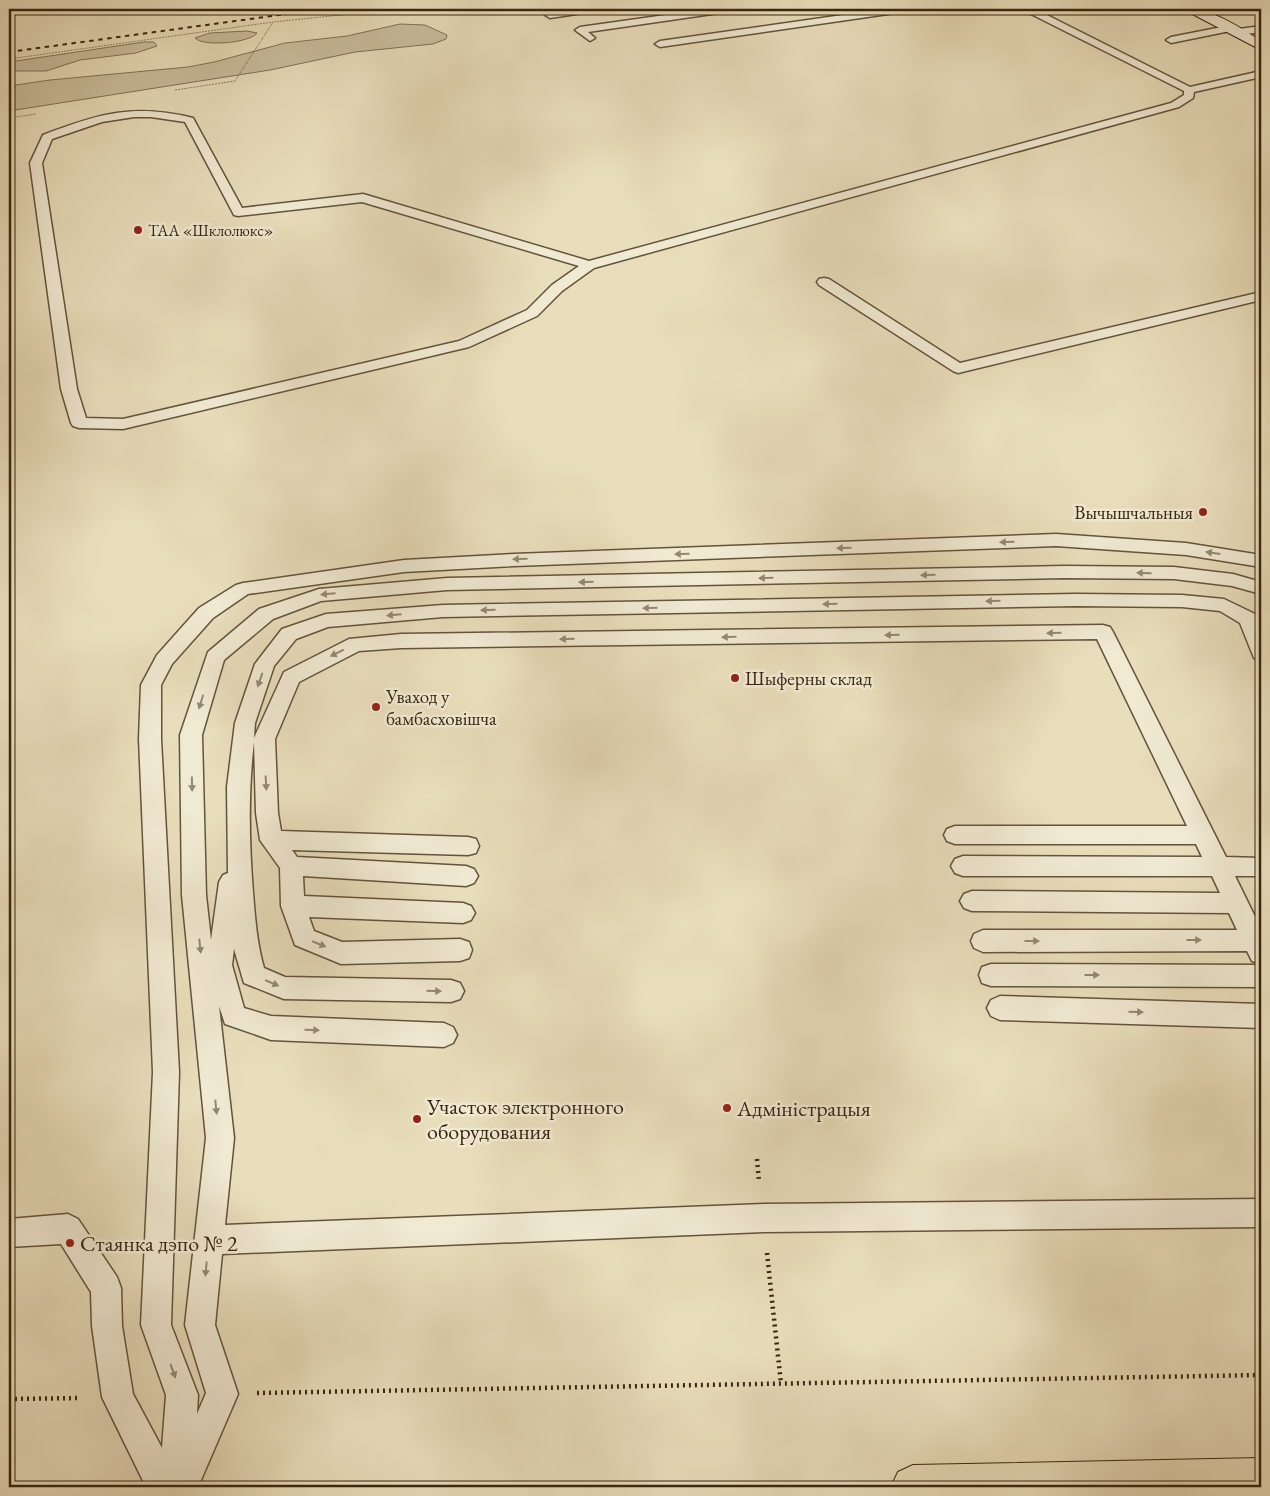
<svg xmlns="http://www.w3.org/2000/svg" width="1270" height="1496" viewBox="0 0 1270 1496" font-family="'EB Garamond',serif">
	<rect width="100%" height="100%" fill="#e9debc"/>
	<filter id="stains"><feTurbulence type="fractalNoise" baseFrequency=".004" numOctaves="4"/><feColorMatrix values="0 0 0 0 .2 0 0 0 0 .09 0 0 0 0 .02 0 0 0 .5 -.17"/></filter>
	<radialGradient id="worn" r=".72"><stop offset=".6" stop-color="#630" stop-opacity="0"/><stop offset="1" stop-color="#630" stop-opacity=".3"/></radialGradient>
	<!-- green -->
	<g fill="#cbbf9f" stroke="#827258">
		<path d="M400 24 425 25 447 35 446 39 433 44 355 52 270 70 9 111V86L50 80 188 67 214 62 285 43 347 36Z"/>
		<path d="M247 31 257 33C250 43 203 47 195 38L210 33Z"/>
		<path d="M144 42H154L157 46 136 53 80 60 46 71H9V62Z"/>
	</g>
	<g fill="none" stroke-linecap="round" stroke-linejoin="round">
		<!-- lane casing -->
		<g stroke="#64533c" stroke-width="3">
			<g id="lane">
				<path d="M573 9H595L590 12 550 18 545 15 550 12Z"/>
				<path d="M708 9H731L726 12 588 32 595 38 590 41 575 30 580 27Z"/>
				<path d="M885 9H907L902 12 660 47 655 44 660 41Z"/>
				<path d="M1016 9 1037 10 1190 87 1261 71V77L1194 92 1193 98 1179 107 594 268 562 291 537 316 469 347 123 429 79 428 73 426 71 423 61 389 30 163 43 135C98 114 134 103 193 118L242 208 363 194 589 261 1171 103 1184 95V91L1031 14 1017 11ZM134 117H151L185 122 234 215 238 216 362 202 579 266 552 285 527 310 459 341 123 419 86 418 77 389 42 163 52 139 102 122Z"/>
				<path d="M1232 25 1237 28 1235 30 1171 43 1166 40 1171 37Z"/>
				<path d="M1261 26V32L1239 35 1234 32 1239 29Z"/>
				<path d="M824 278 829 279 960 363 1261 292V300L958 373 953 371 819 285 817 282 819 279Z"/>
				<path d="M1056 534 1186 543 1261 555V567L1186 555 1056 546 514 566 404 572 248 594 213 618 172 664 161 685V739L179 1072 171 1325 198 1395 197 1414 206 1393 185 1325 206 1138 182 895 180 735 208 652 259 609 319 589 447 578 1064 566 1174 567 1233 574 1261 582V594L1232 586 1174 579 1064 578 447 590 321 601 273 619 224 660 202 735 206 895 211 940 219 882 223 875 228 873 227 787 235 723 255 664 282 629 326 614 443 605 1076 594 1182 595 1224 599 1255 614 1261 628V660L1254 658 1240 623 1220 611 1182 607 1076 606 443 617 328 627 296 639 274 666 255 723 254 738 284 672 349 639 401 634 1103 625 1110 627 1113 632 1226 857 1261 858V876H1235L1261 929V964L1252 961 1247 951 983 952 974 948 971 941 974 934 983 930H1237L1229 913 972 911 964 908 960 901 964 894 972 891 1220 893 1212 876H963L955 873 951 866 955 859 963 856 1202 857 1196 844H955L947 841 944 835 947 829 955 826H1187L1097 639 401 648 359 651 299 682 275 739 278 813 281 831 468 837 476 839 479 846 476 853 468 855 292 850 297 857 466 866 474 869 478 876 474 883 466 886 303 876 304 896 463 903 471 906 475 913 471 920 463 923 309 917 314 931 342 942 460 939 469 942 472 950 469 958 460 961 341 964 295 945 281 906 280 868 260 840 256 813 254 742C248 792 249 841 253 892 255 918 257 943 264 968L285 977 451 980 460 983 464 991 460 999 451 1002 284 999 244 983 234 949 232 965 244 1008 271 1016 444 1023 453 1027 457 1035 453 1043 444 1047 271 1040 225 1024 219 1006 234 1138 225 1225 764 1204 1261 1199V1227L764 1232 222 1254 215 1325 238 1394 198 1487H146L102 1397 92 1326 91 1292 61 1244 9 1247V1219L68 1214 78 1219 117 1277 121 1288 122 1326 133 1394 162 1448 166 1395 141 1325 153 1072 139 739 141 685 157 655 199 608 236 585 243 583 404 560 514 554Z"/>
				<path d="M991 964 1261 965V987L991 986 982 983 979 975 982 967Z"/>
				<path d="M1000 996 1261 1004V1028L1000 1020 991 1016 987 1008 991 1000Z"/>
			</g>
		</g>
		<!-- secondary casing -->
		<g stroke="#382511" stroke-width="2">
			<path id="secondary" d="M1183 9C1210 7 1239 27 1261 41V50Z"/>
		</g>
		<!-- primary casing -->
		<g stroke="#382511" stroke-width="2">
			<path id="primary" d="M1261 1458V1487H891L898 1472 913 1465Z"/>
		</g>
		<!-- path-far1 -->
		<g stroke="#382511" stroke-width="1" stroke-dasharray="0.5 1" stroke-linecap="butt">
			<path d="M9 59 273 22"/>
			<path d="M175 90 235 81 273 22 399 9"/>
			<path d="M9 118 36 114"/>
		</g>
		<!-- path -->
		<g stroke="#382511" stroke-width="4.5" stroke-dasharray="2 4" stroke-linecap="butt">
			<path d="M757 1159 759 1182"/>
			<path d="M767 1253 781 1384"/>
			<path d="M257 1393 1261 1375"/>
			<path d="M9 1399 81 1398"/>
		</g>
		<!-- lane -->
		<use href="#lane" fill="#f1ead3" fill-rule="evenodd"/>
		<!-- secondary -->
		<use href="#secondary" fill="#f1ead3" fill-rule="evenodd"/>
		<!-- primary -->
		<use href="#primary" fill="#e9debc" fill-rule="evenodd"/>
		<!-- rail -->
		<g stroke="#382511" stroke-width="2" stroke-dasharray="4.5 4.5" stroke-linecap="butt">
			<path d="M9 9H12"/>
			<path d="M9 52 323 9"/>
		</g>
	</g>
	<!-- one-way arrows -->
	<defs><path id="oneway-solid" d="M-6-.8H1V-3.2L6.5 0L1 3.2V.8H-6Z" transform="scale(1.25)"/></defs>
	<g fill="#948872">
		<use href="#oneway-solid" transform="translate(1007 542) rotate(178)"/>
		<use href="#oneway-solid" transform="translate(844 548) rotate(178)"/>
		<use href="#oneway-solid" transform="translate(1213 553) rotate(-172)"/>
		<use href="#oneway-solid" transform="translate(682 554) rotate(178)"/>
		<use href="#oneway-solid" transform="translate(520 559) rotate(178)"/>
		<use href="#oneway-solid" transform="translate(1144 573) rotate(-179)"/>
		<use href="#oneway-solid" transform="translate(928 575) rotate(179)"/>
		<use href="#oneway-solid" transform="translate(766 578) rotate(179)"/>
		<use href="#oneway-solid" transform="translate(586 582) rotate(179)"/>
		<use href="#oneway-solid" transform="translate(328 594) rotate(175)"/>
		<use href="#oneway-solid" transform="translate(993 601) rotate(179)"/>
		<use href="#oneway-solid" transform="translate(830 604) rotate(179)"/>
		<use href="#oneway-solid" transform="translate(650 608) rotate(179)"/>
		<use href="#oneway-solid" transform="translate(488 610) rotate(179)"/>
		<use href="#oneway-solid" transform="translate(394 615) rotate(175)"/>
		<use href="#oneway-solid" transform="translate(1054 633) rotate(179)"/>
		<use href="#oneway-solid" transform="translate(892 635) rotate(179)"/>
		<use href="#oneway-solid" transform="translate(729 637) rotate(179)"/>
		<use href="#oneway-solid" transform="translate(567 639) rotate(179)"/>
		<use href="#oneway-solid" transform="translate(337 653) rotate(154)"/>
		<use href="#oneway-solid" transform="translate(260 680) rotate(109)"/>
		<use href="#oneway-solid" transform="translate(201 702) rotate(107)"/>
		<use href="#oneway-solid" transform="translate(266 783) rotate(87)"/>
		<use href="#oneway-solid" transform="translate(192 784) rotate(89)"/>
		<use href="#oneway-solid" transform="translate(1194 940)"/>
		<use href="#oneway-solid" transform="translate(1032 941)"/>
		<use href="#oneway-solid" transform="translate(319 944) rotate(22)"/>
		<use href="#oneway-solid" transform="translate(200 946) rotate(84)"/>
		<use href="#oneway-solid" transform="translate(1092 975)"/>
		<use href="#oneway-solid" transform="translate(272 983) rotate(23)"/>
		<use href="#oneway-solid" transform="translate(434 991) rotate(1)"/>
		<use href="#oneway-solid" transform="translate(1136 1012) rotate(2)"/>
		<use href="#oneway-solid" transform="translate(312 1030) rotate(2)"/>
		<use href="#oneway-solid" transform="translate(216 1107) rotate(84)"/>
		<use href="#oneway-solid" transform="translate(206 1269) rotate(95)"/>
		<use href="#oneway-solid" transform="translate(173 1371) rotate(70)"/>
	</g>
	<!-- markers -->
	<g fill="#8f2418" stroke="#f1ead3" stroke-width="2">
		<circle cx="138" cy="230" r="5"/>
		<circle cx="1203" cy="512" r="5"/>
		<circle cx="735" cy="678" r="5"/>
		<circle cx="376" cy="707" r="5"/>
		<circle cx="727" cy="1108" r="5"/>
		<circle cx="417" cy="1119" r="5"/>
		<circle cx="70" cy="1243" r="5"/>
	</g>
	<g text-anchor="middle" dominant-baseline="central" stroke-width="5" stroke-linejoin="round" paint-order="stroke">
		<!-- far-poi labels -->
		<g font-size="16" fill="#382511" stroke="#f1ead3" text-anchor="start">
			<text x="148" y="230">ТАА «Шклолюкс»</text>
		</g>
		<!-- poi labels -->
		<g font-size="19" fill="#382511" stroke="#f1ead3" text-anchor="start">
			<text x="1193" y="512" text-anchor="end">Вычышчальныя</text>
			<text x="745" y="678">Шыферны склад</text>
			<text x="386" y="696">Уваход у<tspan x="386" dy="22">бамбасховішча</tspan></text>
		</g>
		<!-- near-poi labels -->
		<g font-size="22" fill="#382511" stroke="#f1ead3" text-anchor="start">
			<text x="427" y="1106">Участок электронного<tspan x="427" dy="25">оборудования</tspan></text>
			<text x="737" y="1108">Адміністрацыя</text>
			<text x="80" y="1243">Стаянка дэпо № 2</text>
		</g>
	</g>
	<!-- margin -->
	<rect width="1270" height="1496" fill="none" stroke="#e9debc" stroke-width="30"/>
	<rect x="10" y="10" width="1250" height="1476" fill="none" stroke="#382511" stroke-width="2.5"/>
	<rect x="15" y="15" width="1240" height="1466" fill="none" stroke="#382511"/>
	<rect width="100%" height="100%" filter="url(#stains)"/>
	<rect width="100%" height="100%" fill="url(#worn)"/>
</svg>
